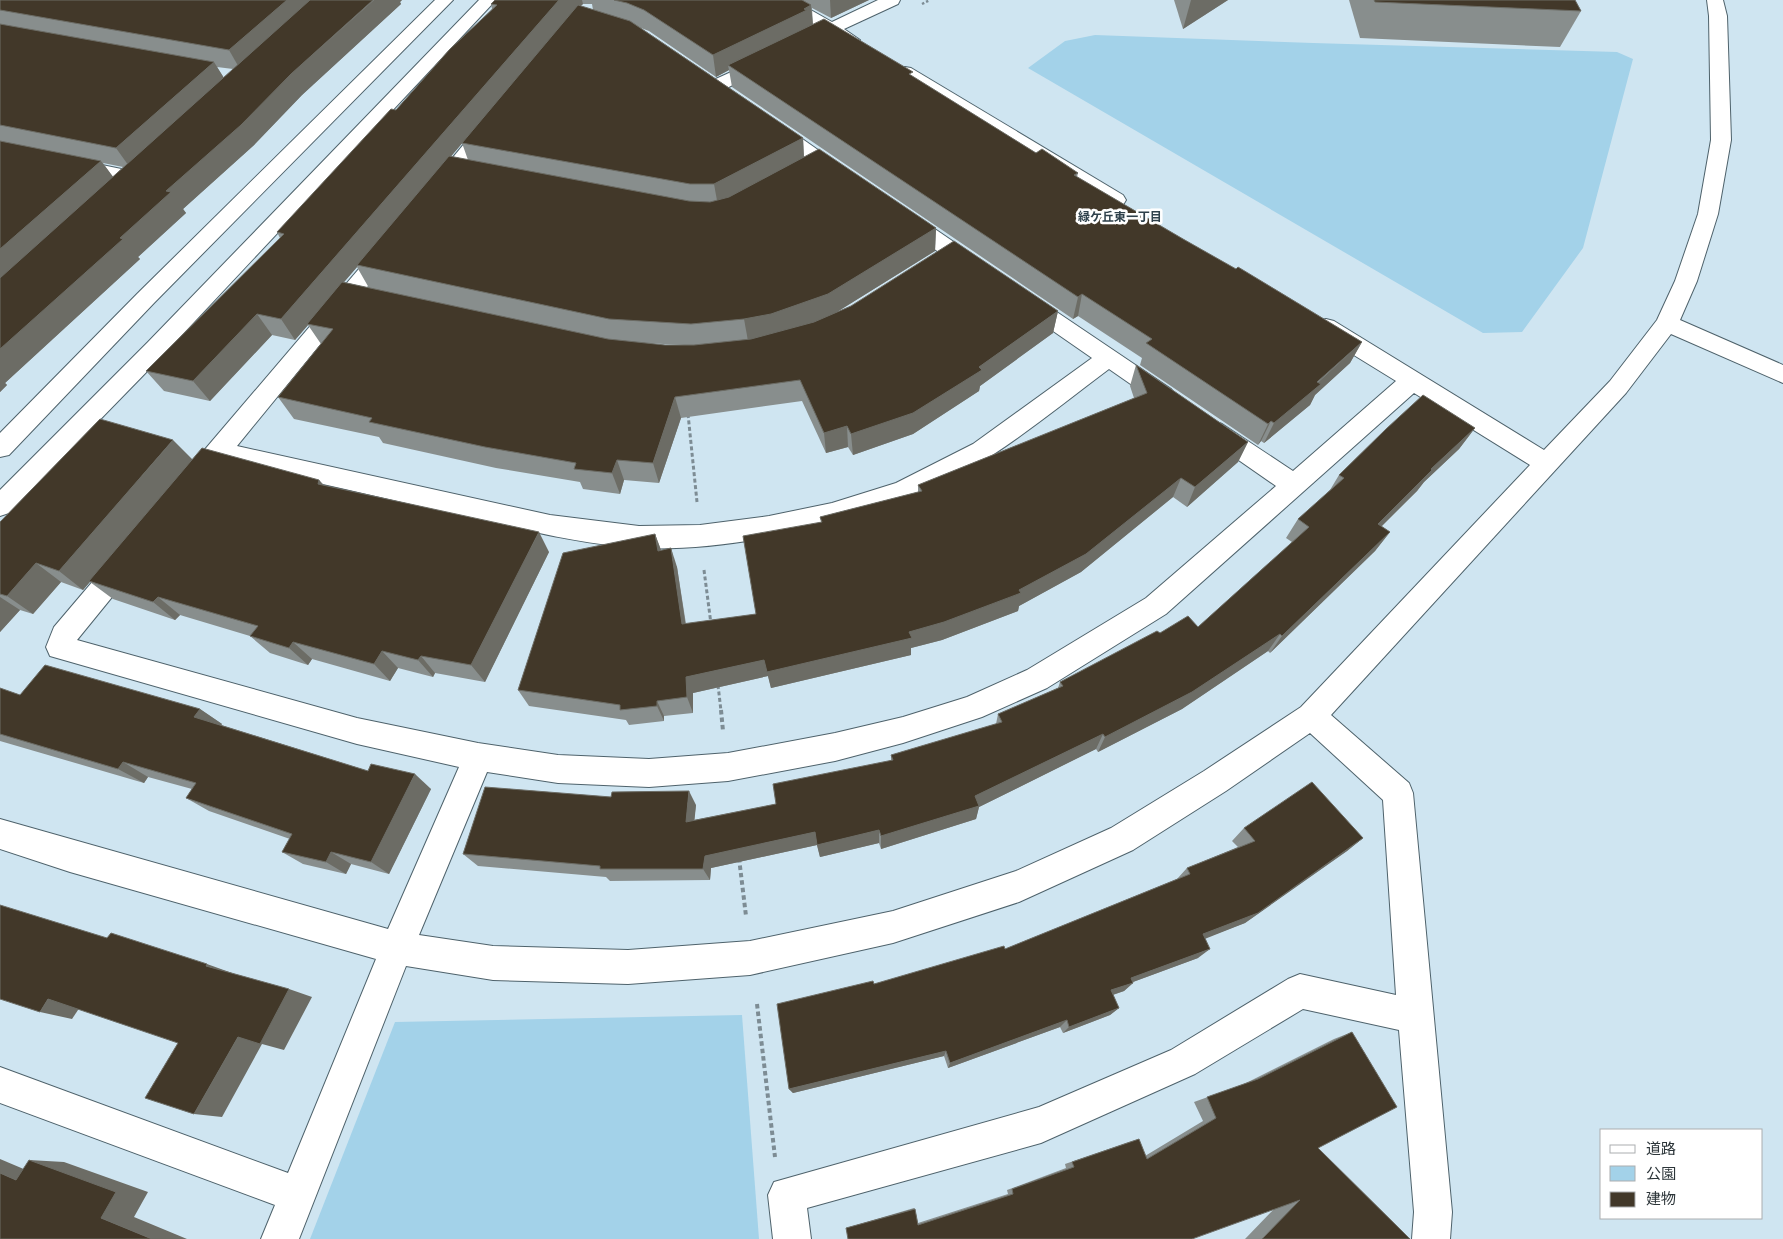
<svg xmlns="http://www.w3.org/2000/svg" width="1783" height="1239" viewBox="0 0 1783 1239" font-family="'Varela Round','Noto Sans JP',sans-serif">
	<rect width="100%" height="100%" fill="#cfe5f1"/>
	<!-- green -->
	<g fill="#a3d2e9">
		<path d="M1095 35 1313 43 1617 52 1633 59 1583 248 1522 332 1483 333 1028 68 1065 41Z"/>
		<path d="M742 1015 759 1239H310L395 1022Z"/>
	</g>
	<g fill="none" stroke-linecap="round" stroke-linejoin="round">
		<!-- minor casing -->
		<g stroke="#4e626b" stroke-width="2">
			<g id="minor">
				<path d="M435 0H453L154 303 9 455 0 457V433L138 293Z"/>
				<path d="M479 0H496L164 354 9 513 0 516V490L148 342Z"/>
				<path d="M773 0H793L832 22 878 0H900L898 4 844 29 860 40 857 44H845L831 36 820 39 814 38 811 34 818 28Z"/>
				<path d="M1707 0H1723L1727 16 1731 140 1718 214 1697 281 1680 320 1783 365V383L1671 334 1626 393 1331 715 1409 783 1413 793 1452 1212 1450 1239H1412L1414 1212 1399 1030 1303 1009 1195 1074 1041 1143 807 1208 811 1239H773L768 1195 774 1182 1039 1107 1171 1050 1288 979 1300 974 1396 995 1383 800 1310 733 1226 791 1133 850 1019 902 893 943 750 975 628 984 493 980 406 966 299 1239H261L275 1205 0 1103V1067L288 1173 376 959 70 872 0 849V819L388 929 459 767 357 744 50 656 46 647 54 627 116 554 125 551 134 554 138 562 134 570 77 640 357 718 478 743 558 755 649 759 728 753 835 733 903 717 967 697 1027 670 1146 598 1276 486 1204 436 1201 430 1204 424 1213 421 1222 424 1293 471 1396 381 1318 333 1315 327 1318 321 1326 319 1334 321 1544 450 1610 381 1657 320 1675 281 1698 214 1711 140 1709 16ZM1414 393 1530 465 1301 707 1204 771 1111 828 1016 871 893 911 750 941 628 950 493 946 419 935 487 772 558 783 649 787 728 781 835 761 903 743 982 717 1047 688 1166 614Z"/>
				<path d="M764 57 770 58 773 62 770 66 721 91H707L705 87 707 83Z"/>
				<path d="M905 67 911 68 1123 195 1126 200 1123 205 1116 206 1109 205 899 76 896 72 899 68Z"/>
				<path d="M490 119 497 121 500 125 497 129 445 192 438 194 431 192 428 188 431 184 483 121Z"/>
				<path d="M774 122 781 124 848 171 851 175 848 179 841 181 834 179 767 132 764 128 767 124Z"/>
				<path d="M0 144 136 172 143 174 146 178 143 182 136 184 0 156Z"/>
				<path d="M903 210 910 212 983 262 986 267 983 272 975 274 967 272 896 222 893 217 896 212Z"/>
				<path d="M388 241 395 243 399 248 395 253 237 446 550 515 639 526 700 525 769 516 832 503 896 483 973 444 1092 358 1017 306 1014 301 1017 296 1025 293 1033 296 1171 389 1175 395 1171 401 1163 404 1155 401 1109 369C1046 416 985 469 912 498 837 528 720 552 639 548 578 544 518 528 458 515 380 497 302 479 224 462 212 475 204 494 184 488L180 481 184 474 381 243Z"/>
			</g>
		</g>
		<!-- path-far2 -->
		<path stroke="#7d8c94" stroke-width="2.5" stroke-dasharray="2.5 2" stroke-linecap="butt" d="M922 4 930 0"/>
		<!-- path-far1 -->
		<g stroke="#7d8c94" stroke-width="3" stroke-dasharray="4 2.5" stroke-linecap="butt">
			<path d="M688 414 697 502"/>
			<path d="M704 570 711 624"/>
			<path d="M718 685 721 711"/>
		</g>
		<!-- path -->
		<g stroke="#7d8c94" stroke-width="4" stroke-dasharray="4.5 3" stroke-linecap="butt">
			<path d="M721 710 723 731"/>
			<path d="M739 858 746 916"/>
			<path d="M757 1004 775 1157"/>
		</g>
		<!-- minor -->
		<use href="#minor" fill="#fff" fill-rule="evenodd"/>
	</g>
	<!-- wall -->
	<g fill="#888e8d" fill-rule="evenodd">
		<path d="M0 0H402L400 2 401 4 302 95 253 146 183 209 186 213 138 257 140 259 5 383 7 385 0 392ZM217 67 233 69 224 78ZM103 163 123 167 113 177Z"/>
		<path d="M495 0H869L831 18 812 8 813 25 913 77 1036 153 1078 173 1077 177 1183 239 1362 342 1350 363 1315 395 1310 405 1264 443 1261 441 1258 445 1140 365 1142 358 1078 316 1073 319 732 87 729 70 716 77 649 31 641 28 803 138 804 157 936 228 935 251 838 311H1058L1053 333 980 386 979 391 913 434 853 455 848 447 826 453 802 401 681 418 659 483 624 480 620 494 583 489 580 482 496 468 383 443 379 437 294 419 278 397 321 344 308 325 295 340 272 335 210 401 164 391 146 371 280 238 277 232 396 110 492 9 491 4ZM583 4H592L593 10 580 6ZM462 143 468 160 451 156ZM357 267 369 288 344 282ZM643 343 684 345H665Z"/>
		<path d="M1174 0H1228L1183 29Z"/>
		<path d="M1349 0H1575L1581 11 1560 47 1360 38Z"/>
		<path d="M1136 365 1248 442 1238 462 1187 507 1173 497 1081 572 1019 606 1018 611 942 640 911 648V655L771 688 768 676 693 693V713L664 716V721L629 725 626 720 529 706 518 690 655 534 661 550 677 567 686 624 756 614 821 522 820 517 918 492V485L1134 398 1130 386Z"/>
		<path d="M1475 428 1459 449 1424 482 1417 491 1381 526 1390 532 1375 551 1270 653 1268 651 1182 709 1098 752 1096 749 979 807 976 819 881 849 879 843 820 857 817 845 711 868 710 880 610 881 606 877 478 866 463 854 611 797 696 805 694 820 776 804 891 760V755L996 724 998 714 1058 688 1060 682 1160 633 1198 627 1292 542 1286 538 1298 519 1330 490 1339 475Z"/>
		<path d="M192 460 319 480 324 485 549 552 485 682 435 673 433 677 398 668 390 681 312 659 308 665 270 653 250 636 180 615 175 620 113 599 90 582 83 590 61 582 33 614 20 610 0 632V522Z"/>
		<path d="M0 688 20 695 200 709 222 724 221 725 368 771 431 789 389 874 351 864 346 874 303 864 282 852 290 839 209 811 186 798 192 789 148 777 144 783 0 741Z"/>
		<path d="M1244 828 1363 838 1347 851 1245 923 1205 938 1198 958 1133 982V983L1124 991 1113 995 1119 1008 1110 1015 1063 1033 1060 1027 948 1068 944 1056 793 1093 789 1089 874 984 1005 949 1177 879 1187 868 1238 847 1232 841Z"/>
		<path d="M1352 1032 1318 1148 1410 1239H1245L1274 1209 846 1228 914 1208 915 1209 918 1223 1008 1194 1007 1190 1066 1168 1065 1164 1129 1142 1139 1139 1145 1156 1203 1121 1194 1102 1244 1084 1334 1039Z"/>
	</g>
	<!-- shaded-wall -->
	<g fill="#6c6c65">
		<path d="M287 0H320L241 71 229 50Z"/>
		<path d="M374 0H402L400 2 401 4 302 95 253 146 183 209 186 213 138 257 140 259 5 383 7 385 0 392V349L120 238 166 191 291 74Z"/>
		<path d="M559 0H582L583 4 572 14 358 266 357 265V267L308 324H307L308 325 295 340 281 319Z"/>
		<path d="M830 0H869L831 18Z"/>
		<path d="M1191 0H1228L1183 29Z"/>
		<path d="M811 5 813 26 728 65 729 70 716 77 713 55Z"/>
		<path d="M214 62 227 83 131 169 116 148Z"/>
		<path d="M803 138 804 160 718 206 714 184Z"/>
		<path d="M101 161 117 182 0 286V249Z"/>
		<path d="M936 228 935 251 829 317 774 336 748 341 744 319Z"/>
		<path d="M1082 294 1078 316 1073 319 1078 297Z"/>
		<path d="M1058 311 1053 333 980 386 979 391 913 434 853 455 851 434 979 367Z"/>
		<path d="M257 314 272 335 210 401 193 381Z"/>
		<path d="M1362 342 1350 363 1315 395 1310 405 1264 443 1274 423Z"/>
		<path d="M675 397 681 418 659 483 653 463Z"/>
		<path d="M1271 421 1261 441 1258 445 1268 424Z"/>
		<path d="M847 426 848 447 826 453 824 433Z"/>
		<path d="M1475 428 1459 449 1424 482 1417 491 1364 544 1378 524 1431 469Z"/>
		<path d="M173 440 193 460 83 590 59 571Z"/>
		<path d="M1248 442 1238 462 1187 507 1195 487Z"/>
		<path d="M617 460 624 480 620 494 612 473Z"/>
		<path d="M1181 478 1173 497 1081 572 1019 606 1018 611 942 640 911 648V655L771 688 768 676 693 693V713L687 697 686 677 764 660 909 632 1019 590Z"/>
		<path d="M319 480 335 500 318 484Z"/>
		<path d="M539 532 549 552 485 682 471 665Z"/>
		<path d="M1390 532 1375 551 1270 653 1282 636Z"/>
		<path d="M655 534 662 553 658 551Z"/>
		<path d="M671 548 677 567 688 641 682 624Z"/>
		<path d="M36 563 61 582 33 614 7 596Z"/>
		<path d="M0 597 20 610 0 632Z"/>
		<path d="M158 597 180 615 175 620 153 602Z"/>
		<path d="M1280 634 1268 651 1182 709 1098 752 1105 737Z"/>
		<path d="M293 642 312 659 308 665 289 648Z"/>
		<path d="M382 651 398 668 390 681 374 664Z"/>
		<path d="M421 656 435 673 433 677 418 660Z"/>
		<path d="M657 701 664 716V721L657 706Z"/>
		<path d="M200 709 222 724 217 732 194 717Z"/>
		<path d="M1103 734 1096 749 979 807 976 819 881 849V836L975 796Z"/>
		<path d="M123 762 148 777 144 783 118 769Z"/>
		<path d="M415 774 431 789 389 874 371 862Z"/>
		<path d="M689 791 696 805 693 835 686 822Z"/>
		<path d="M879 830V843L820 857 817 845Z"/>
		<path d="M815 832 817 845 711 868 710 880 703 869 705 856Z"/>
		<path d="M1363 838 1347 851 1245 923 1192 944 1203 934Z"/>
		<path d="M331 852 351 864 346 874 326 862Z"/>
		<path d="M1210 949 1198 958 1122 986 1131 978Z"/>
		<path d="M207 964 232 973 231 975 206 966Z"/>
		<path d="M1133 983 1124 991 1103 998 1111 990Z"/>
		<path d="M289 989 312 997 284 1050 262 1044 222 1117 194 1114 238 1037Z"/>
		<path d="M48 999 80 1007 72 1019 40 1012Z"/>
		<path d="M1119 1008 1110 1015 1063 1033 1069 1027Z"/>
		<path d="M1067 1020 1060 1027 948 1068 950 1063Z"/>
		<path d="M946 1051 944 1056 793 1093 789 1089Z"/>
		<path d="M0 1159 52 1181 16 1180 0 1173Z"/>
		<path d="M29 1160 64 1162 148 1192 134 1217 187 1239H152L101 1218Z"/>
	</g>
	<!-- building -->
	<g fill="#423829" stroke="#6c6c65">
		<path d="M0 0H287L229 50 0 10Z"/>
		<path d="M310 0H373L291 74 241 125 166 191 171 192 120 238 123 239 0 349V278Z"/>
		<path d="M495 0H559L281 319 257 314 193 381 146 371 284 234 277 232 391 109 396 110 450 49 497 5 491 4Z"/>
		<path d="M614 0H802L811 5 804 9 807 10 713 55 644 10 627 3Z"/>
		<path d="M1374 0H1575L1581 11 1375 2Z"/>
		<path d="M578 5 630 21 803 138 714 184H690L462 143Z"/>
		<path d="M824 19 913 72 909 74 1036 153 1042 149 1078 173 1074 175 1183 239 1236 269 1238 267 1362 342 1317 382 1321 384 1274 423 1271 421 1268 424 1146 343 1152 339 1082 294 1078 297 728 65Z"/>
		<path d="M0 24 214 62 116 148 0 125Z"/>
		<path d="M0 141 101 161 0 249Z"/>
		<path d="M819 149 936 228 828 294 771 314 744 319 691 324 609 319 357 265 449 156 689 201 710 202 729 197Z"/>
		<path d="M954 241 1058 311 979 367 982 370 913 413 851 434 847 426 824 433 800 380 675 397 653 463 617 460 612 473 574 469 576 463 485 447 369 422 372 418 278 397 333 329 307 324 342 282 608 339 665 345H694L751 339 814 322 851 306Z"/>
		<path d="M1136 365 1248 442 1195 487 1181 478 1086 554 1019 590 1021 593 944 622 909 632 912 638 767 672 764 660 686 677 687 697 657 701V706L620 710V705L518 690 563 553 655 534 658 551 671 548 682 624 756 614 743 536 822 522 820 517 922 491 918 485 1147 393Z"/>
		<path d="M1423 395 1475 428 1431 469 1432 470 1378 524 1390 532 1282 636 1280 634 1192 692 1105 737 1103 734 975 796 979 806 881 836 879 830 817 845 815 832 705 856 703 869H600V866L463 854 485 787 611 797 612 792 689 791 686 822 776 804 773 784 893 760 891 755 1002 722 998 714 1063 686 1060 682 1157 631 1160 633 1188 616 1198 627 1309 527 1298 519 1344 478 1339 475 1386 429Z"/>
		<path d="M100 419 173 440 59 571 36 563 7 596 0 594V522Z"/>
		<path d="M202 448 319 480 318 484 539 532 471 665 421 656 418 660 382 651 374 664 293 642 289 648 250 636 258 626 158 597 153 602 89 581Z"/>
		<path d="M45 665 200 709 194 717 368 771 371 764 415 774 371 862 331 852 326 862 282 852 292 834 186 798 196 783 123 762 118 769 0 734V688L20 695Z"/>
		<path d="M1312 782 1363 838 1258 913 1203 934 1210 949 1131 978 1133 983 1111 990 1119 1008 1069 1027 1067 1020 950 1063 946 1051 789 1089 777 1004 873 981 874 984 1004 946 1005 949 1190 874 1187 868 1255 841 1244 828Z"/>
		<path d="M0 905 107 938 111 933 207 964 206 966 289 989 260 1044 238 1037 194 1114 145 1098 178 1043 48 999 40 1012 0 999Z"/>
		<path d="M1352 1032 1397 1107 1318 1148 1410 1239H1262L1300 1200 1192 1239H848L846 1228 915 1209 918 1225 1013 1194 1012 1189 1074 1167 1072 1162 1139 1139 1147 1159 1216 1118 1207 1097 1258 1079Z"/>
		<path d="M29 1160 116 1192 101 1218 152 1239H0V1173L16 1180Z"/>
	</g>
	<g text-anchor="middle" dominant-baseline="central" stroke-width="5" stroke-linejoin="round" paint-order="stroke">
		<!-- far-neighbourhood labels -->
		<g font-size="12" font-weight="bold" fill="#2f414b" stroke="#fff">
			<text x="1120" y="217">緑ケ丘東一丁目</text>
		</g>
	</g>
	<!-- legend -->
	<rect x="1600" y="1129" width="162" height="90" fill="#ffffff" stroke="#abaeb0"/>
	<rect x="1610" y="1145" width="25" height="8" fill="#ffffff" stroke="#abaeb0"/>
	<text x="1646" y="1154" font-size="15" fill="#2c3539">道路</text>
	<rect x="1610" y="1166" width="25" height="15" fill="#a3d2e9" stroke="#abaeb0"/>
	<text x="1646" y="1179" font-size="15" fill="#2c3539">公園</text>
	<rect x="1610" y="1192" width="25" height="15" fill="#423829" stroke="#abaeb0"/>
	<text x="1646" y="1204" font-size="15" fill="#2c3539">建物</text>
</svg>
